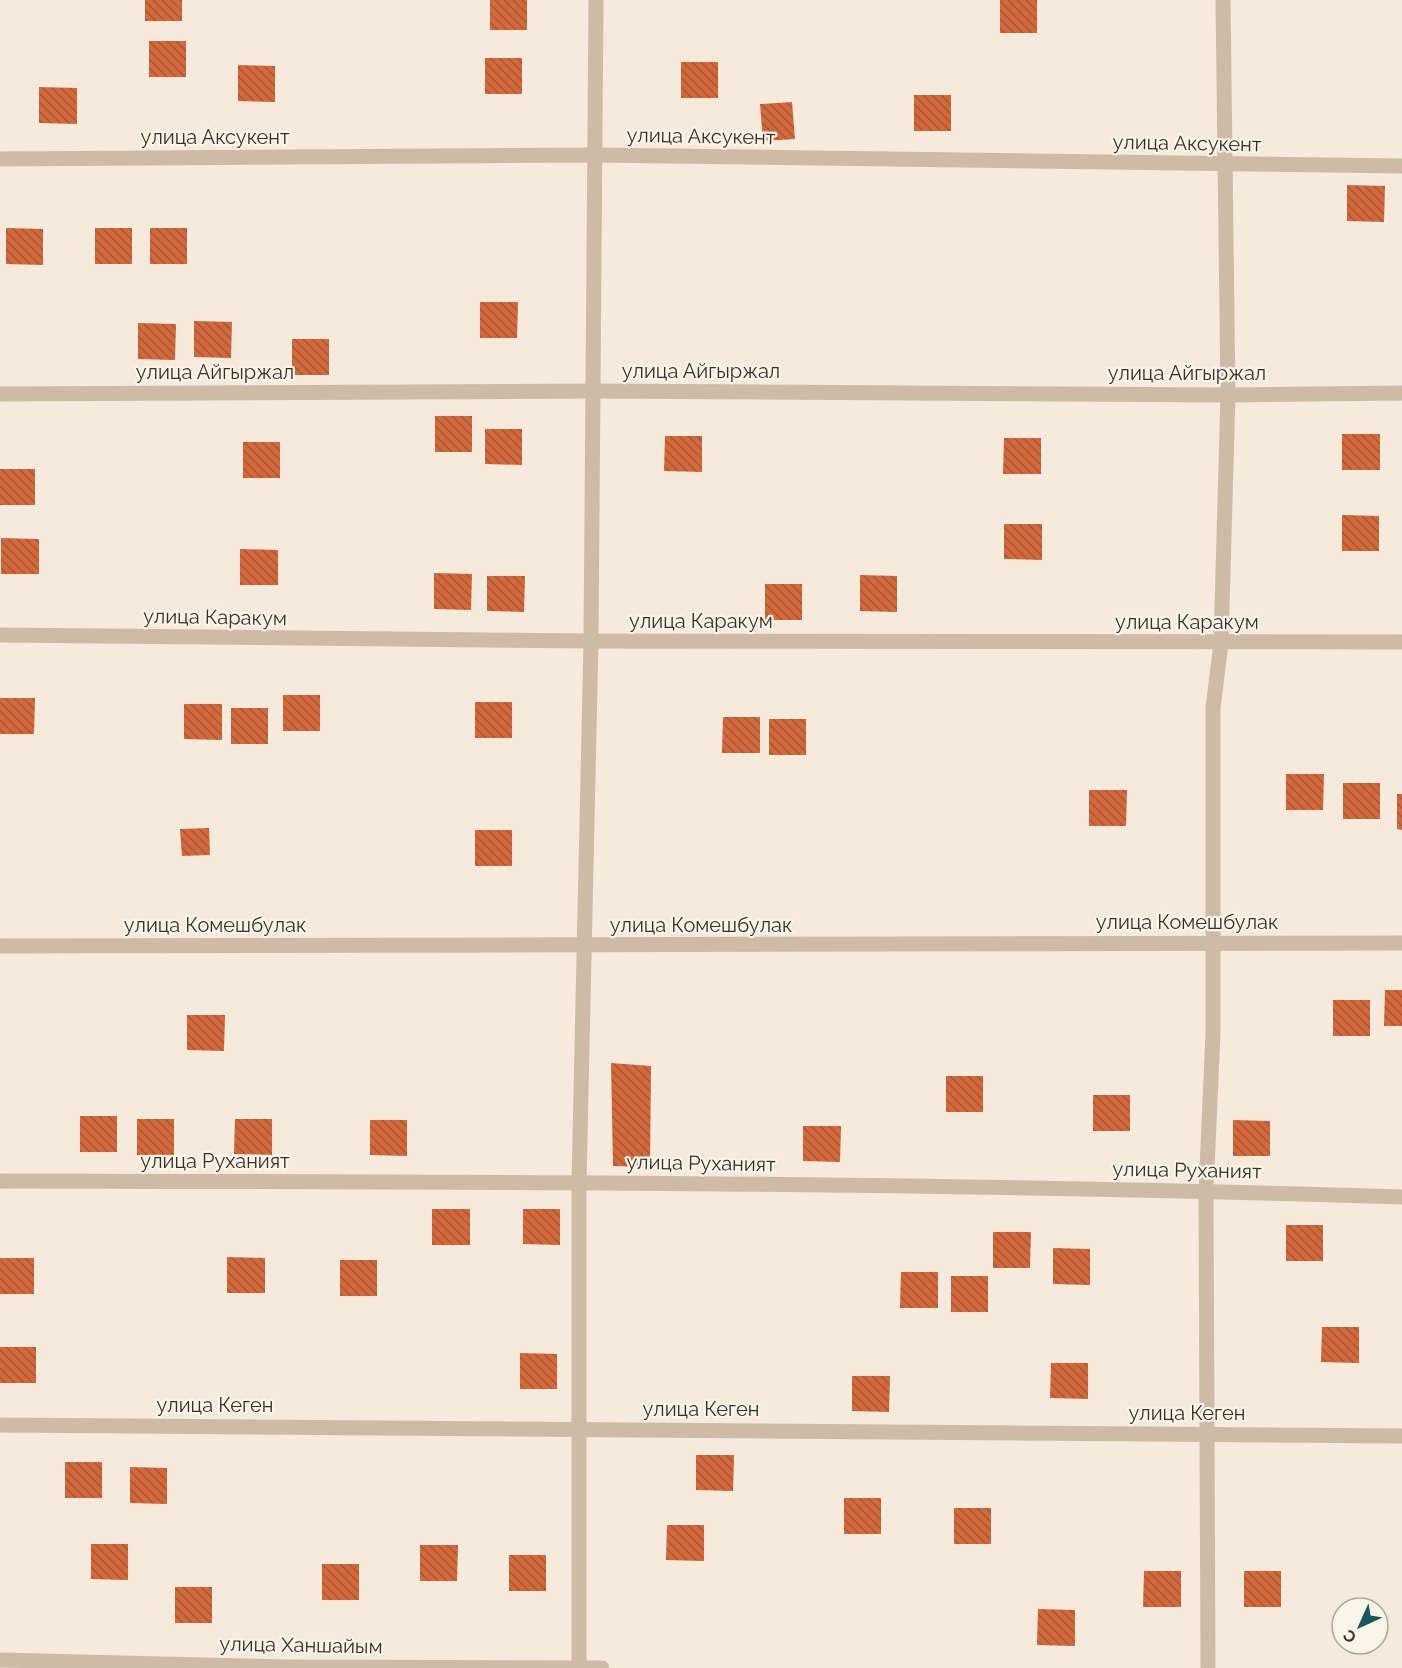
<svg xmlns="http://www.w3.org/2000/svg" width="1402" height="1668" viewBox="0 0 1402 1668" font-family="Raleway,sans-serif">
	<defs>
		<pattern id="building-back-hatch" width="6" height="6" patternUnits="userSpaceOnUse" patternTransform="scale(1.5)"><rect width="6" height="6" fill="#d2693c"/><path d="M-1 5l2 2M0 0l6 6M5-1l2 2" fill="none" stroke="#ab5732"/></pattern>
	</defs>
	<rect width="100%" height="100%" fill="#f5eadc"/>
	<!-- building -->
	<g fill="url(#building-back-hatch)">
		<rect x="145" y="0" width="37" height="21"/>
		<rect x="490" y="0" width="37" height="30"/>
		<rect x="1000" y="0" width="37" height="33"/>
		<rect x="149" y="41" width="37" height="36"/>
		<rect x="485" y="58" width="37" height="36"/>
		<rect x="681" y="62" width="37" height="36"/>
		<path d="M238 65 275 66V102L238 101Z"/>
		<path d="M39 87 77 88V124L39 123Z"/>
		<rect x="914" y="95" width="37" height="36"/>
		<path d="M792 102 795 139 763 141 760 104Z"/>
		<path d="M1347 185 1385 186 1384 222 1347 221Z"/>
		<path d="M6 228 43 229V265L6 264Z"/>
		<rect x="95" y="228" width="37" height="36"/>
		<rect x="150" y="228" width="37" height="36"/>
		<path d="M480 302H518L517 338H480Z"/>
		<path d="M194 321 232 322 231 358 194 357Z"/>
		<path d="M138 323 176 324 175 360 138 359Z"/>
		<rect x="292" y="339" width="37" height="36"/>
		<rect x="435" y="416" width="37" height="36"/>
		<path d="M485 429H522V465L485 464Z"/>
		<rect x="1342" y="434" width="38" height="36"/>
		<path d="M665 436H702V472L664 471Z"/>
		<path d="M1004 438H1041V474H1003Z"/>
		<rect x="243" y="442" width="37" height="36"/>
		<rect x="0" y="469" width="35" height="36"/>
		<path d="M1342 515 1379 516V551H1342Z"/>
		<path d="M1004 524H1042V560L1004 559Z"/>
		<path d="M1 538 39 539V574H1Z"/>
		<path d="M240 549 278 550V585H240Z"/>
		<path d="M434 573 472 574 471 610 434 609Z"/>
		<path d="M860 575 897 576V612L860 611Z"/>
		<path d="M487 576H525L524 612 487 611Z"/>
		<rect x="765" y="584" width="37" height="36"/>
		<rect x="283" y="695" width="37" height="36"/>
		<path d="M0 698H35L34 734H0Z"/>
		<rect x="475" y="702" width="37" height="36"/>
		<path d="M184 704H222V740L184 739Z"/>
		<rect x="231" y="708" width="37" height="36"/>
		<path d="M723 717H760V753H722Z"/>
		<rect x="769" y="719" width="37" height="36"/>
		<path d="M1286 774H1324L1323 810H1286Z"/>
		<rect x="1343" y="783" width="37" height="36"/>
		<path d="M1089 790H1127L1126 826H1089Z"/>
		<path d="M1397 794H1402V830L1397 829Z"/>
		<path d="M209 828 210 855 182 856 180 829Z"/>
		<rect x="475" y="830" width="37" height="36"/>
		<path d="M1385 990H1402V1026H1384Z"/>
		<rect x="1333" y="1000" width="37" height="36"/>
		<path d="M187 1015H225L224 1051 187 1050Z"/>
		<path d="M611 1063 651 1066 650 1167 613 1166Z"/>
		<rect x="946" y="1076" width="37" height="36"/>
		<rect x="1093" y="1095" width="37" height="36"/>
		<rect x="80" y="1116" width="37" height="36"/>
		<rect x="137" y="1119" width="37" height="36"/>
		<path d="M235 1119H272V1155L234 1154Z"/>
		<path d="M370 1120H407V1156L370 1155Z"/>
		<path d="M1233 1120 1270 1121V1156H1233Z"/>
		<path d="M803 1126H841L840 1162 803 1161Z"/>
		<rect x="432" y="1209" width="38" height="36"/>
		<path d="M523 1209H560V1245L523 1244Z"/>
		<rect x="1286" y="1225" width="37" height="36"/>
		<path d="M993 1232H1031L1030 1268H993Z"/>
		<path d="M1053 1248 1090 1249V1285L1053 1284Z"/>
		<path d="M227 1257 265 1258V1293H227Z"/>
		<rect x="0" y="1258" width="34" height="36"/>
		<rect x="340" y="1260" width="37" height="36"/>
		<path d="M901 1272H938V1308H900Z"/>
		<rect x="951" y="1276" width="37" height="36"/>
		<path d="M1322 1327H1359V1363L1321 1362Z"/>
		<rect x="0" y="1347" width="36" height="36"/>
		<path d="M520 1353 557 1354V1389H520Z"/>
		<path d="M1051 1363H1088V1399L1050 1398Z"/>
		<path d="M852 1376H890L889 1412 852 1411Z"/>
		<path d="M696 1455H734L733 1491 696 1490Z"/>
		<rect x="65" y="1462" width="37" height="36"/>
		<path d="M130 1467 167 1468V1504L130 1503Z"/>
		<rect x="844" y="1498" width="37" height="36"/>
		<rect x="954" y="1508" width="37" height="36"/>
		<path d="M667 1525H704V1561L666 1560Z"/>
		<path d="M91 1544H128V1580L91 1579Z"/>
		<path d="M420 1545H458L457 1581H420Z"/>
		<rect x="509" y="1555" width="37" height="36"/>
		<rect x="322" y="1564" width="37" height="36"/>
		<path d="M1144 1571H1181V1607H1143Z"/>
		<rect x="1244" y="1571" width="37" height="36"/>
		<rect x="175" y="1587" width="37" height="36"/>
		<path d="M1038 1609 1075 1610V1646L1037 1645Z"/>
	</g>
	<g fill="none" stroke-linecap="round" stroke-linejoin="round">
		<!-- street -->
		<g stroke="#cebba6" stroke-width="15">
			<path d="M0 159 594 155 1402 166"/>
			<path d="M0 394 593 391 1228 395 1402 393"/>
			<path d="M0 635 591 641 1402 642"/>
			<path d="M0 946 1402 943"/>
			<path d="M0 1181C467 1182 935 1182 1402 1197"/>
			<path d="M0 1425 1402 1436"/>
			<path d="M0 1660 290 1667 602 1668"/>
			<path d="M579 1668V1183L591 641 596 0"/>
			<path d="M1208 1668 1206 1191 1213 1033V708L1221 643 1228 395 1223 0"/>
		</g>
	</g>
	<g text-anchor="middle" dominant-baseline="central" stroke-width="4.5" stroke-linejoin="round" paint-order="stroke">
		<!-- street labels -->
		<g font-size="20" fill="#3a2e28" stroke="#fbf4e9">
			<text transform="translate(701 136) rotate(1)">улица Аксукент</text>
			<text x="215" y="137">улица Аксукент</text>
			<text transform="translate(1187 143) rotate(1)">улица Аксукент</text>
			<text x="701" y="371">улица Айгыржал</text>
			<text x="215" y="372">улица Айгыржал</text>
			<text x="1187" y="373">улица Айгыржал</text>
			<text transform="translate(215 617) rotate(1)">улица Каракум</text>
			<text x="701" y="621">улица Каракум</text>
			<text x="1187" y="622">улица Каракум</text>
			<text x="1187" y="922">улица Комешбулак</text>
			<text x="215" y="925">улица Комешбулак</text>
			<text x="701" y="925">улица Комешбулак</text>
			<text x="215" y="1161">улица Руханият</text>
			<text transform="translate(701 1163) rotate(1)">улица Руханият</text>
			<text transform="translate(1187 1170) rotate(1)">улица Руханият</text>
			<text x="215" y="1405">улица Кеген</text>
			<text x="701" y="1409">улица Кеген</text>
			<text x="1187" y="1413">улица Кеген</text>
			<text transform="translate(301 1645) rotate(1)">улица Ханшайым</text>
		</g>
	</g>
	<!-- north arrow -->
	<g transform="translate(1360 1626) rotate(225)"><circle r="28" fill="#fbf4e9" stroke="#aea59c" stroke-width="1.5"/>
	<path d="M0-4.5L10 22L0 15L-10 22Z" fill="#185760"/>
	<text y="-9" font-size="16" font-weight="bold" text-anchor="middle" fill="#3a2e28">С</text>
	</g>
</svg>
